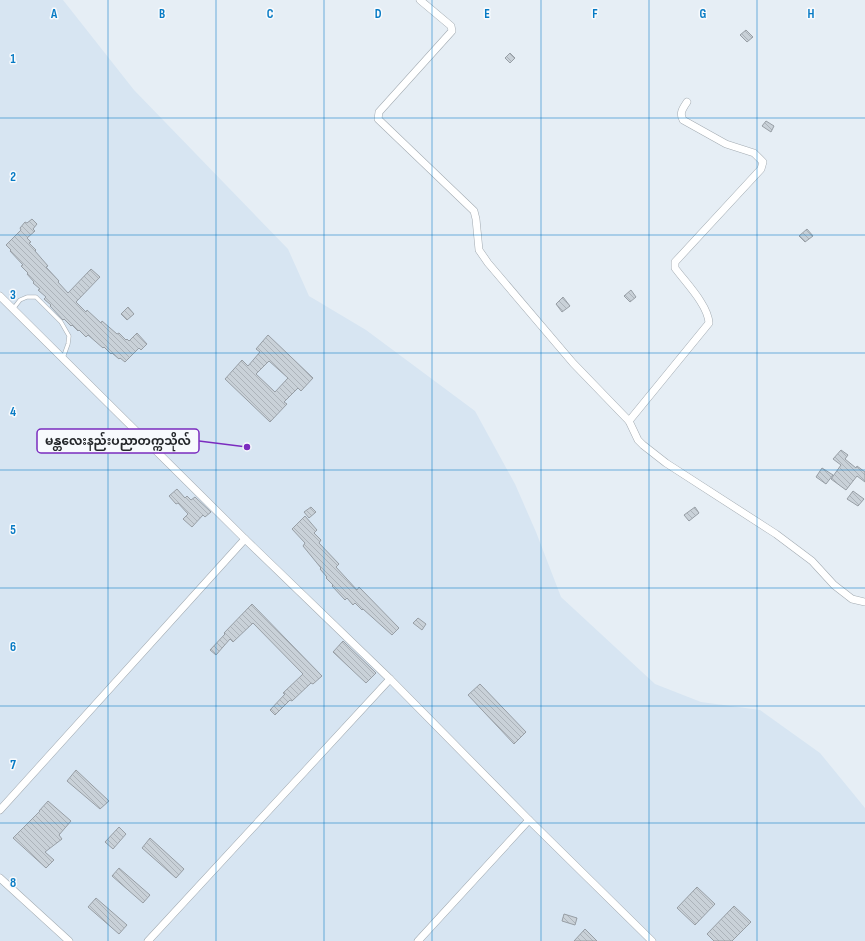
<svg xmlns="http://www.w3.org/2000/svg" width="865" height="941" viewBox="0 0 865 941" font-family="'Sofia Sans Condensed','Noto Sans Myanmar',sans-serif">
	<defs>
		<pattern id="building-back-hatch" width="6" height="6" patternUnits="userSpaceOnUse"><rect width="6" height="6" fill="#c9d1d8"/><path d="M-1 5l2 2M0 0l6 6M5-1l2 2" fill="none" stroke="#acb3ba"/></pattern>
	</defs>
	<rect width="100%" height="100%" fill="#e6eef5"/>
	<!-- built -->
	<path fill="#d7e5f2" d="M0 0H63L134 90 288 249 309 296 366 330 475 411 515 484 536 532 561 597 655 684 701 702 760 710 820 753 865 808V941H0Z"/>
	<!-- building -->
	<g fill="url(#building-back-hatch)" stroke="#979ea5" fill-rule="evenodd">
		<path d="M746 30 753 37 747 42 740 35Z"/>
		<path d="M510 53 515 58 510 63 505 58Z"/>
		<path d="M766 121 774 126 771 132 762 126Z"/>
		<path d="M32 219 37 224 33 229 35 231 27 238 31 242 29 243 36 250 35 251 48 266 46 267 59 281 58 282 68 293 91 269 100 277 76 302 86 312 87 310 101 323 102 321 117 334 119 333 126 340 127 339 129 341 137 333 147 344 141 350 139 348 125 362 120 358 119 359 112 353 111 354 104 347 103 348 88 335 86 337 79 330 78 331 72 325 71 326 64 319 63 320 50 306 51 305 44 299 46 297 38 290 40 289 33 283 34 282 27 274 28 273 21 266 23 265 10 251 11 250 6 245 21 230 20 228 25 222 27 223Z"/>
		<path d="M807 229 813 236 805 242 799 236Z"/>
		<path d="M631 290 636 297 630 302 624 296Z"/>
		<path d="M563 297 570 306 562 312 556 304Z"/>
		<path d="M128 307 134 314 127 320 121 314Z"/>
		<path d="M268 335 313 378 301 391 298 388 284 402 287 404 270 422 225 379 242 360 248 366 260 352 256 349ZM269 361 288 378 275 392 256 374Z"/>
		<path d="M841 450 848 455 845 459 856 468 857 466 865 472V482L857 476 846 490 831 479 841 465 833 459Z"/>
		<path d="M822 468 833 475 826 484 816 477Z"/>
		<path d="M177 489 185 498 187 496 191 500 195 497 211 512 205 517 203 515 192 527 183 519 188 514 178 503 176 504 169 496Z"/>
		<path d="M853 491 864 499 858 506 847 499Z"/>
		<path d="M311 507 316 512 309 518 304 512Z"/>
		<path d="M695 507 699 513 689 521 684 515Z"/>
		<path d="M305 516 317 530 314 533 321 540 319 543 339 564 336 567 357 590 359 587 399 628 392 635 363 609 362 610 355 603 353 605 347 598 345 600 332 586 333 585 326 578 327 577 320 569 321 568 303 546 305 543 292 529Z"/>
		<path d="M252 604 322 676 313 684 311 683 292 701 290 700 275 715 270 710 285 694 283 693 303 674 253 623 233 642 230 639 216 655 210 650 225 634 224 633Z"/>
		<path d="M418 618 426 624 422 630 413 623Z"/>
		<path d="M343 641 376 673 366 683 333 652Z"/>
		<path d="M480 684 526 732 514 744 468 695Z"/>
		<path d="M76 770 109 801 100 809 67 781Z"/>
		<path d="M48 801 71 821 59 835 62 839 45 852 54 860 46 868 13 838 40 811H39Z"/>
		<path d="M119 827 126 834 113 849 105 842Z"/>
		<path d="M150 838 184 869 176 878 142 848Z"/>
		<path d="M119 868 150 895 143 903 112 876Z"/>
		<path d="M697 887 715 904 695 925 677 908Z"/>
		<path d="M96 898 127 925 119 934 88 907Z"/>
		<path d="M734 906 751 922 732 941H714L707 934Z"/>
		<path d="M564 914 577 918 575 925 562 921Z"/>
		<path d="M585 929 597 941H574Z"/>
	</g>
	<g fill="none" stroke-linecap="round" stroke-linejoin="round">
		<!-- service casing -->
		<g stroke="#a3abb2" stroke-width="4.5">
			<path id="service" d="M13 309 20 300 27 297H36L61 322 69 336 68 344 63 358"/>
		</g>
		<!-- minor casing -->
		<g stroke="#a3abb2" stroke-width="8">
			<g id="minor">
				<path d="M420 0 451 26 452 31 379 112 378 119 474 211 476 219 479 250 488 263 573 363 629 421 638 440 643 445 666 463 776 534 812 561 834 585 852 599 865 602"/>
				<path d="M0 296 245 539 390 679 529 820 652 941"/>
				<path d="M629 421 709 323C708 305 686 283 675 268V262L761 169 763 162 754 153 726 144 683 120C679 113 683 108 687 102"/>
				<path d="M0 810 245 539"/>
				<path d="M0 878 69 941"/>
				<path d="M148 941 390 679"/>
				<path d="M418 941 529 820"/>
			</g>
		</g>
		<!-- service -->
		<use href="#service" stroke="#fff" stroke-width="3.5"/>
		<!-- minor -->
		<use href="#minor" stroke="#fff" stroke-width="7"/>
	</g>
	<!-- grid -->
	<path fill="none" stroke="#067ac4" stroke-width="1" stroke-opacity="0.55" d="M108 0V941M216 0V941M324 0V941M432 0V941M541 0V941M649 0V941M757 0V941M0 118H865M0 235H865M0 353H865M0 470H865M0 588H865M0 706H865M0 823H865"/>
	<g font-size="13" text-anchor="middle" font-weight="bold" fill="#067ac4" stroke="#f7fafd" stroke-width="3" stroke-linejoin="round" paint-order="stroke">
		<text x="54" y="18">A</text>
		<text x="162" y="18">B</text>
		<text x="270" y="18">C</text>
		<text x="378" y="18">D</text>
		<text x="487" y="18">E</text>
		<text x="595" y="18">F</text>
		<text x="703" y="18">G</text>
		<text x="811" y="18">H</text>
		<text x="13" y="63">1</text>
		<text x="13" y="181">2</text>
		<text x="13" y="299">3</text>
		<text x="13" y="416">4</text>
		<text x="13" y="534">5</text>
		<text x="13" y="651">6</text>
		<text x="13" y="769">7</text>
		<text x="13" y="887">8</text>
	</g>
	<!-- callouts -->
	<path fill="none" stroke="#7b2cbf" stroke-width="1.5" d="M247 447L199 441"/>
	<circle fill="#7b2cbf" stroke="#f7fafd" stroke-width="1.5" cx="247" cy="447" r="4"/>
	<rect fill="#f7fafd" stroke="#7b2cbf" stroke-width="1.5" x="37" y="429" width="162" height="24" rx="4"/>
	<g font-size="12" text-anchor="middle" font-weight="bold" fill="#24272a">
		<text x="118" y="445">မန္တလေးနည်းပညာတက္ကသိုလ်</text>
	</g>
</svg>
